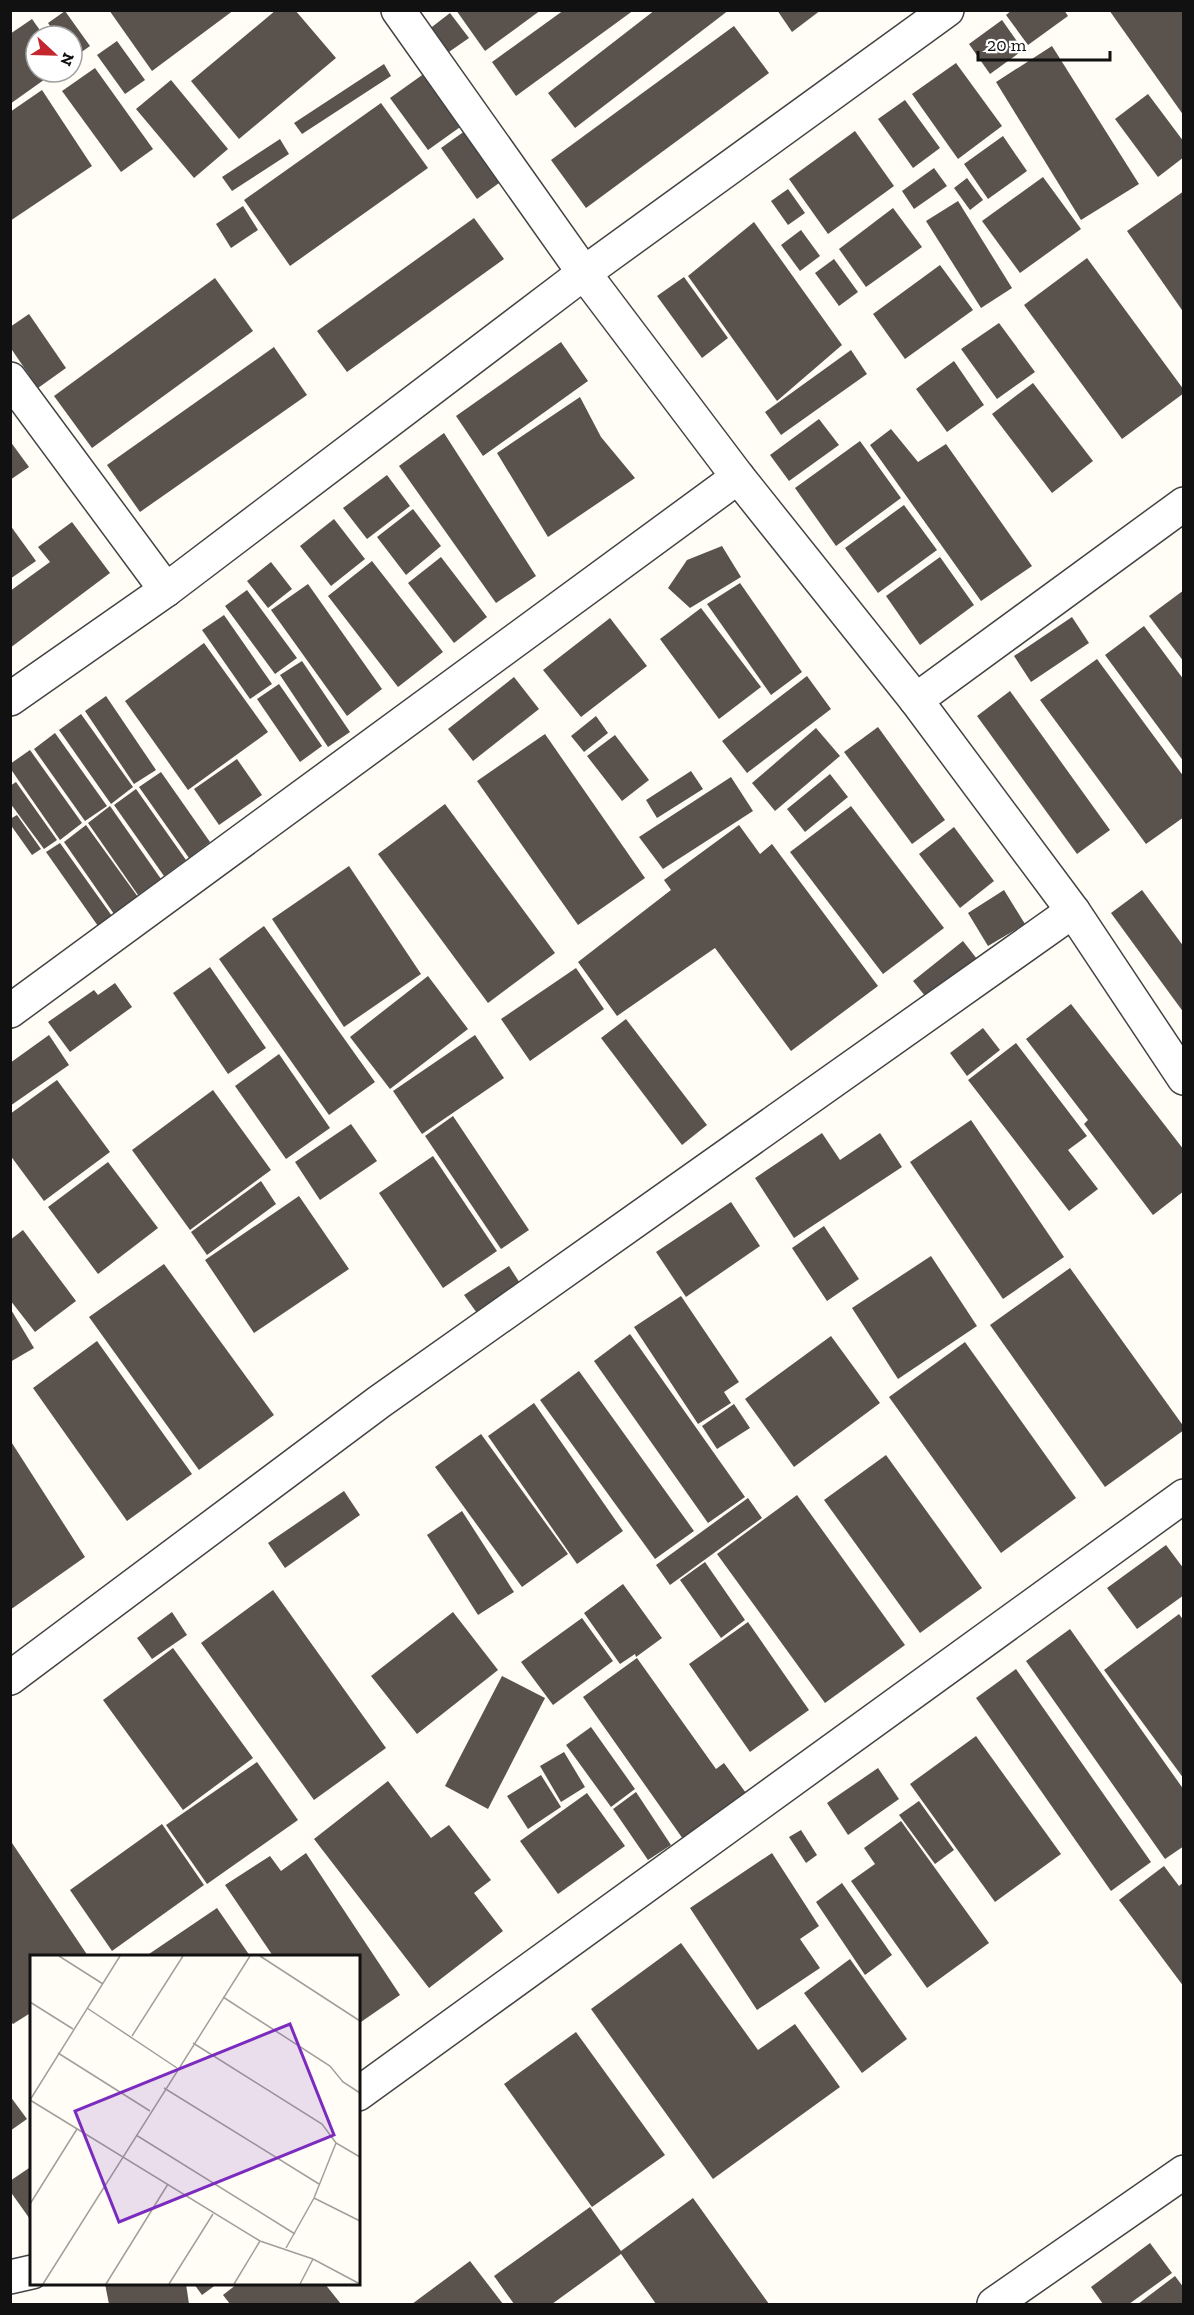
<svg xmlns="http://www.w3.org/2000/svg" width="1194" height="2315" viewBox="0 0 1194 2315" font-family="'Zilla Slab',serif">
	<rect width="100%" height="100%" fill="#fffdf5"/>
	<!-- building -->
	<g fill="#5a524d">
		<path d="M109 10H234L152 71Z"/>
		<path d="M276 10H295L336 58 239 139 191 81Z"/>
		<path d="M456 10H541L485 51Z"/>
		<path d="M564 10H634L516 96 492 62Z"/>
		<path d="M655 10H729L575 128 548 93Z"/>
		<path d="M777 10H821L792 32Z"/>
		<path d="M1012 10H1064L1068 16 1028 45 1006 15Z"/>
		<path d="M1109 10H1184V116Z"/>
		<path d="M65 11 90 46 73 58 72 36H57L48 23Z"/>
		<path d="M450 13 469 38 446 54 428 30Z"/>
		<path d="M32 19 44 36H36V72H55L10 104V34Z"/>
		<path d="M1002 20 1023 50 990 74 969 44Z"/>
		<path d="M734 26 769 73 586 208 551 160Z"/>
		<path d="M117 41 145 80 125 94 97 55Z"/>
		<path d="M1052 46 1139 184 1081 220 996 82Z"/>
		<path d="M956 63 1002 126 958 159 912 94Z"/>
		<path d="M384 64 391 76 302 134 294 123Z"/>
		<path d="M95 68 153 149 121 172 62 91Z"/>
		<path d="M425 73 463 125 428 150 390 98Z"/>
		<path d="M171 80 228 149 194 178 136 109Z"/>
		<path d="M42 90 92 166 10 221V112Z"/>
		<path d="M1148 94 1184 142V157L1158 177 1115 119Z"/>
		<path d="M905 100 940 148 913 168 878 119Z"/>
		<path d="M381 103 428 168 290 266 244 200Z"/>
		<path d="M469 128 506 178 477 199 441 148Z"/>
		<path d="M855 131 894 186 828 234 789 179Z"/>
		<path d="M1003 136 1027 171 988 199 964 164Z"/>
		<path d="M280 139 289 154 232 191 222 177Z"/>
		<path d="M934 168 947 186 914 209 902 191Z"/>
		<path d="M1043 177 1081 229 1020 273 982 221Z"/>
		<path d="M967 178 983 200 970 210 954 188Z"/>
		<path d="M788 189 805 213 788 225 771 201Z"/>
		<path d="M1184 191V313L1127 231Z"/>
		<path d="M958 201 1012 288 981 308 926 221Z"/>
		<path d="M243 206 258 230 231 248 216 224Z"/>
		<path d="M893 208 922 247 866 287 839 249Z"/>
		<path d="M474 218 504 259 347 372 317 331Z"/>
		<path d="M754 222 842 345 777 401 688 276Z"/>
		<path d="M801 230 820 256 800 271 781 245Z"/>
		<path d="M1087 258 1184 390V393L1122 439 1024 305Z"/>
		<path d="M834 259 858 292 839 306 815 273Z"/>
		<path d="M940 265 973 310 905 359 873 314Z"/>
		<path d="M684 277 728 338 702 358 657 296Z"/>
		<path d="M215 278 253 331 92 448 54 396Z"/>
		<path d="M29 314 66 368 38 388 10 347V327Z"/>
		<path d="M999 323 1035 372 997 399 961 349Z"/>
		<path d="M561 342 588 381 483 456 456 416Z"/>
		<path d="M274 347 307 395 140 512 107 465Z"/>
		<path d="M851 350 867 374 781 435 765 412Z"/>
		<path d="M954 361 984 405 947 432 916 389Z"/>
		<path d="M1033 383 1093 461 1052 493 992 414Z"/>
		<path d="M580 397 601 437 635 478 548 537 497 453Z"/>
		<path d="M819 419 839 445 789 481 770 455Z"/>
		<path d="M891 429 918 462 946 444 1032 566 981 601 870 445Z"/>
		<path d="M444 433 536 576 496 603 399 466Z"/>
		<path d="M10 441 29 467 10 480Z"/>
		<path d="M860 441 901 498 836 546 795 488Z"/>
		<path d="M387 475 410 506 367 539 343 508Z"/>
		<path d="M904 505 937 550 878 593 845 548Z"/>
		<path d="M413 509 441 546 406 575 377 537Z"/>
		<path d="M334 519 365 559 331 586 300 546Z"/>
		<path d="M72 522 110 573 10 648V591L50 562 38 547Z"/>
		<path d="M10 525 36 561 10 579Z"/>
		<path d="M722 546 741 577 690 608 668 588 687 560Z"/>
		<path d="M441 557 487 617 454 643 408 583Z"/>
		<path d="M940 557 974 605 920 645 886 596Z"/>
		<path d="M372 561 443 652 398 687 328 596Z"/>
		<path d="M271 562 292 589 268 608 247 581Z"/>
		<path d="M740 583 802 672 771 695 707 604Z"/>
		<path d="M308 584 382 689 347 716 271 610Z"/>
		<path d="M247 590 297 658 275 674 225 606Z"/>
		<path d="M1184 590V662L1149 616Z"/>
		<path d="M701 608 761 687 719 719 660 639Z"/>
		<path d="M224 615 272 684 250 699 202 630Z"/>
		<path d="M1072 617 1089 643 1031 682 1014 656Z"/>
		<path d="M610 618 647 666 581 717 543 670Z"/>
		<path d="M1144 626 1184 680V762L1105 655Z"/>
		<path d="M204 643 268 732 188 790 125 701Z"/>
		<path d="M1097 659 1184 777V817L1146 844 1040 700Z"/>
		<path d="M302 661 350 732 328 747 280 675Z"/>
		<path d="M807 676 831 709 747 773 722 741Z"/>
		<path d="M514 677 539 709 473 761 448 729Z"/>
		<path d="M279 684 322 746 300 762 257 699Z"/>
		<path d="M1010 691 1110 830 1077 854 977 716Z"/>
		<path d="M106 696 156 770 134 784 85 711Z"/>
		<path d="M81 714 133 787 111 804 59 730Z"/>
		<path d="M596 716 608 733 584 752 571 736Z"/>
		<path d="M878 727 945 820 912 844 844 752Z"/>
		<path d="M816 728 840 756 775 811 752 783Z"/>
		<path d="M55 733 107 806 85 821 34 749Z"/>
		<path d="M545 734 645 878 578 925 477 781Z"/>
		<path d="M615 735 649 780 622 801 587 756Z"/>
		<path d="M30 750 82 823 60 840 10 768V764Z"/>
		<path d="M237 759 262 795 219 825 194 789Z"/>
		<path d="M691 771 703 789 657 818 646 800Z"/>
		<path d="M161 772 210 842 189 858 139 787Z"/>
		<path d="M830 774 848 797 805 832 787 809Z"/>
		<path d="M731 777 753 811 663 869 639 837Z"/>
		<path d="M16 782 57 840 44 849 10 803V786Z"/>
		<path d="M136 789 186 860 164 876 114 805Z"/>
		<path d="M445 804 555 953 488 1003 378 854Z"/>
		<path d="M110 806 161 879 138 895 88 823Z"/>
		<path d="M851 806 944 928 883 974 790 852Z"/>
		<path d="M17 815 41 849 32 855 10 824V819Z"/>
		<path d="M86 825 138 897 114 914 64 842Z"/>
		<path d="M739 825 760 854 772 844 878 986 791 1051 715 948 617 1016 578 962 671 890 664 880Z"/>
		<path d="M954 827 994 881 960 908 919 854Z"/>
		<path d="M60 843 112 916 98 926 46 852Z"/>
		<path d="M349 866 421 974 344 1027 272 919Z"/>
		<path d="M1004 890 1025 924 988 946 968 913Z"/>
		<path d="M1142 890 1184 947V1013L1111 913Z"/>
		<path d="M264 926 375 1082 329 1115 219 959Z"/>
		<path d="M963 941 984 968 934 1007 913 981Z"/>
		<path d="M210 967 266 1048 228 1074 173 993Z"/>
		<path d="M576 968 604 1009 530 1061 501 1019Z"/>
		<path d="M428 976 468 1029 390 1089 350 1037Z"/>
		<path d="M115 983 132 1007 70 1052 48 1022 94 990 98 995Z"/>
		<path d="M1071 1004 1184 1150V1191L1153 1215 1084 1124 1088 1120 1026 1039Z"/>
		<path d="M626 1019 707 1125 682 1145 601 1038Z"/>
		<path d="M983 1028 1000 1050 967 1076 950 1053Z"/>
		<path d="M49 1035 69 1065 10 1106V1063Z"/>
		<path d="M475 1035 504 1078 422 1134 393 1091Z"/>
		<path d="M1016 1043 1087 1136 1068 1150 1098 1189 1069 1211 968 1080Z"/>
		<path d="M279 1054 330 1128 286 1159 235 1086Z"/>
		<path d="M57 1080 110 1152 44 1201 10 1155V1114Z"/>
		<path d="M213 1090 271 1170 190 1230 132 1150Z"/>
		<path d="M453 1116 529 1230 501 1249 425 1136Z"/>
		<path d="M971 1120 1064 1257 1003 1299 910 1162Z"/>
		<path d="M351 1124 377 1161 320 1200 295 1162Z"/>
		<path d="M822 1133 840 1160 880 1133 902 1167 794 1238 755 1178Z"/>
		<path d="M433 1156 497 1251 443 1288 379 1193Z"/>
		<path d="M108 1162 158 1228 98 1274 48 1207Z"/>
		<path d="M261 1181 276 1204 207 1255 191 1232Z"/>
		<path d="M299 1196 349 1269 254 1333 205 1260Z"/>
		<path d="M731 1202 760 1246 686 1297 656 1252Z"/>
		<path d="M824 1226 859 1279 827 1301 792 1248Z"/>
		<path d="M23 1230 76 1301 35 1332 10 1300V1240Z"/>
		<path d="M931 1256 977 1326 898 1379 852 1308Z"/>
		<path d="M164 1264 274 1415 199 1470 89 1317Z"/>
		<path d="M509 1266 525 1291 482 1320 464 1295Z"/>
		<path d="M1070 1268 1184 1427V1430L1105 1487 990 1325Z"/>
		<path d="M681 1296 739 1382 724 1392 731 1403 698 1424 634 1327Z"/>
		<path d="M10 1308 34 1348 10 1362Z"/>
		<path d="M630 1334 745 1497 708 1523 594 1361Z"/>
		<path d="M831 1336 880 1403 794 1467 745 1399Z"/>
		<path d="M97 1341 192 1474 127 1521 33 1388Z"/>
		<path d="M965 1342 1076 1498 1001 1553 889 1397Z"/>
		<path d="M579 1371 694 1531 655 1559 540 1400Z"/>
		<path d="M534 1403 623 1531 577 1564 488 1436Z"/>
		<path d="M734 1404 750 1428 717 1449 702 1426Z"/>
		<path d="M481 1434 568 1554 522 1587 435 1467Z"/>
		<path d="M10 1440 85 1557 10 1610Z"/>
		<path d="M886 1455 982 1588 920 1633 824 1500Z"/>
		<path d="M344 1491 360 1515 285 1568 268 1543Z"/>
		<path d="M797 1495 905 1645 825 1703 717 1554Z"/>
		<path d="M748 1498 762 1518 670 1585 656 1565Z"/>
		<path d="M462 1511 514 1592 478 1615 427 1535Z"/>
		<path d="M1166 1545 1184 1569V1595L1137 1629 1107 1588Z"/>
		<path d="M705 1562 745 1620 721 1638 680 1580Z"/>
		<path d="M623 1584 662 1638 636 1657 635 1654 620 1664 584 1613Z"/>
		<path d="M273 1590 386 1748 314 1800 201 1643Z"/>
		<path d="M172 1612 187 1635 152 1659 137 1638Z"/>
		<path d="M453 1612 498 1670 417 1734 371 1676Z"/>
		<path d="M1179 1614 1184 1621V1779L1104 1670Z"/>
		<path d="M582 1618 613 1661 553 1705 521 1662Z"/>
		<path d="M748 1622 809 1710 750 1752 689 1664Z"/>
		<path d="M1070 1629 1184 1790V1846L1165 1859 1026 1661Z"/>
		<path d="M173 1648 253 1758 183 1810 103 1700Z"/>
		<path d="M637 1658 716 1769 724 1763 746 1793 683 1839 583 1697Z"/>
		<path d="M1016 1669 1151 1862 1111 1891 976 1698Z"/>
		<path d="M502 1676 545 1698 488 1809 445 1786Z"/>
		<path d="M591 1727 635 1789 611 1807 566 1745Z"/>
		<path d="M976 1736 1061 1854 995 1902 910 1784Z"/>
		<path d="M564 1752 585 1787 561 1802 540 1766Z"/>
		<path d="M257 1762 298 1820 207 1884 166 1825Z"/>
		<path d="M878 1768 899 1799 848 1835 827 1803Z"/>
		<path d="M541 1775 561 1807 528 1829 507 1796Z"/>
		<path d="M388 1781 431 1838 449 1825 491 1880 474 1893 503 1931 429 1988 314 1839Z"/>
		<path d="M636 1792 671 1845 648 1860 613 1809Z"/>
		<path d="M587 1793 625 1846 558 1894 520 1841Z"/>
		<path d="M919 1801 954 1850 935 1864 899 1815Z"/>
		<path d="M901 1821 989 1943 927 1988 851 1881 875 1864 864 1848Z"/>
		<path d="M162 1824 204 1885 112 1951 70 1890Z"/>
		<path d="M801 1830 817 1855 806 1863 789 1837Z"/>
		<path d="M10 1840 88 1956H32V2012L13 2024 10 2021Z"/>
		<path d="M306 1853 400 1995 358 2024V1956H273L225 1885 270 1856 281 1871Z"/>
		<path d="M772 1853 819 1926 800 1939 820 1968 757 2010 690 1908Z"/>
		<path d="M1164 1866 1179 1886 1184 1882V1987L1119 1900Z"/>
		<path d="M842 1883 892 1955 865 1975 816 1902Z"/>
		<path d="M217 1908 250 1956H150L149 1954Z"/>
		<path d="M681 1943 758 2050 795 2024 840 2087 713 2179 591 2009Z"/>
		<path d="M850 1959 907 2039 862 2073 804 1993Z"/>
		<path d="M576 2032 665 2155 592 2207 504 2084Z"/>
		<path d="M10 2096 27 2119 10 2131Z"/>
		<path d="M32 2166V2222L10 2191V2181Z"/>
		<path d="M693 2198 769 2304H656L621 2254 552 2304H514L494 2276 590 2207 621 2251Z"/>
		<path d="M1150 2243 1172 2273 1129 2304H1103L1091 2287Z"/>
		<path d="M470 2261 503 2304H412Z"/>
		<path d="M1175 2276 1184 2288V2304H1138Z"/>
		<path d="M105 2284H186L189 2304H109Z"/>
		<path d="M194 2284H217L202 2295Z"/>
		<path d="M237 2284H325L341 2304H230L223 2295Z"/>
	</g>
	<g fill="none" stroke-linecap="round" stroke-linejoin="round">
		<!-- minor casing -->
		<g stroke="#444" stroke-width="36">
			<g id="minor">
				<path d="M398 10 584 273 738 477 916 700 1073 911 1184 1078"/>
				<path d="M10 379 166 590"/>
				<path d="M10 699 166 590 584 273 947 10"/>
				<path d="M916 700 1184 504"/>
				<path d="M10 1011 738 477"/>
				<path d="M10 1678 379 1402 1073 911"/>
				<path d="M358 2094 1184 1496"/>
				<path d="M10 2277 32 2272"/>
				<path d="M994 2304 1184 2172"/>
			</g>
		</g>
		<!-- minor -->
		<use href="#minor" stroke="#fff" stroke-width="33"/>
	</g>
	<!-- overview -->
	<g transform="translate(30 1955)">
		<rect width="330" height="330" fill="#fffdf5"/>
		<path fill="none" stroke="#a09f9a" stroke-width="1.5" d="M29 1 73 29M230 1 330 66M193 42 300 111 313 127 330 138M0 47 43 74M57 53 147 113M102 81 153 1M163 88 292 169 306 188 330 202M28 98 120 156M134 133 289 229M0 145 230 286 283 304 330 329M0 145 90 1M106 180 265 279M284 243 330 266M0 249 47 174M256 293 284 243 306 188M13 329 220 1M76 329 138 229M139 329 183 259M204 329 230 286M270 329 283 304"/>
		<path fill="#7b2cbf" fill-opacity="0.15" stroke="#7b2cbf" stroke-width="3" d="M260 69 304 180 89 267 45 156Z"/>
		<rect width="330" height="330" fill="none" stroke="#111" stroke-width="3"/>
	</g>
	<!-- border -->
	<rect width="1194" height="2315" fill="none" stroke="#111111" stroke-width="24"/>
	<!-- north arrow -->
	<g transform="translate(54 54) rotate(112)"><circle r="28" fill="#ffffff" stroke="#a0a0a0" stroke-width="1.5"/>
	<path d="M0-4.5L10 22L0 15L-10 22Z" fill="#c4262e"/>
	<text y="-9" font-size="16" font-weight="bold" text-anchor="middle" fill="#111111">N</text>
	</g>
	<!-- scale -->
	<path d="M978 51v9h132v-9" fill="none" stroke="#111111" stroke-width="3"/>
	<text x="987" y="51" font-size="18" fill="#111111" stroke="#ffffff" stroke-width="4.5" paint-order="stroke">20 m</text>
</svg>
